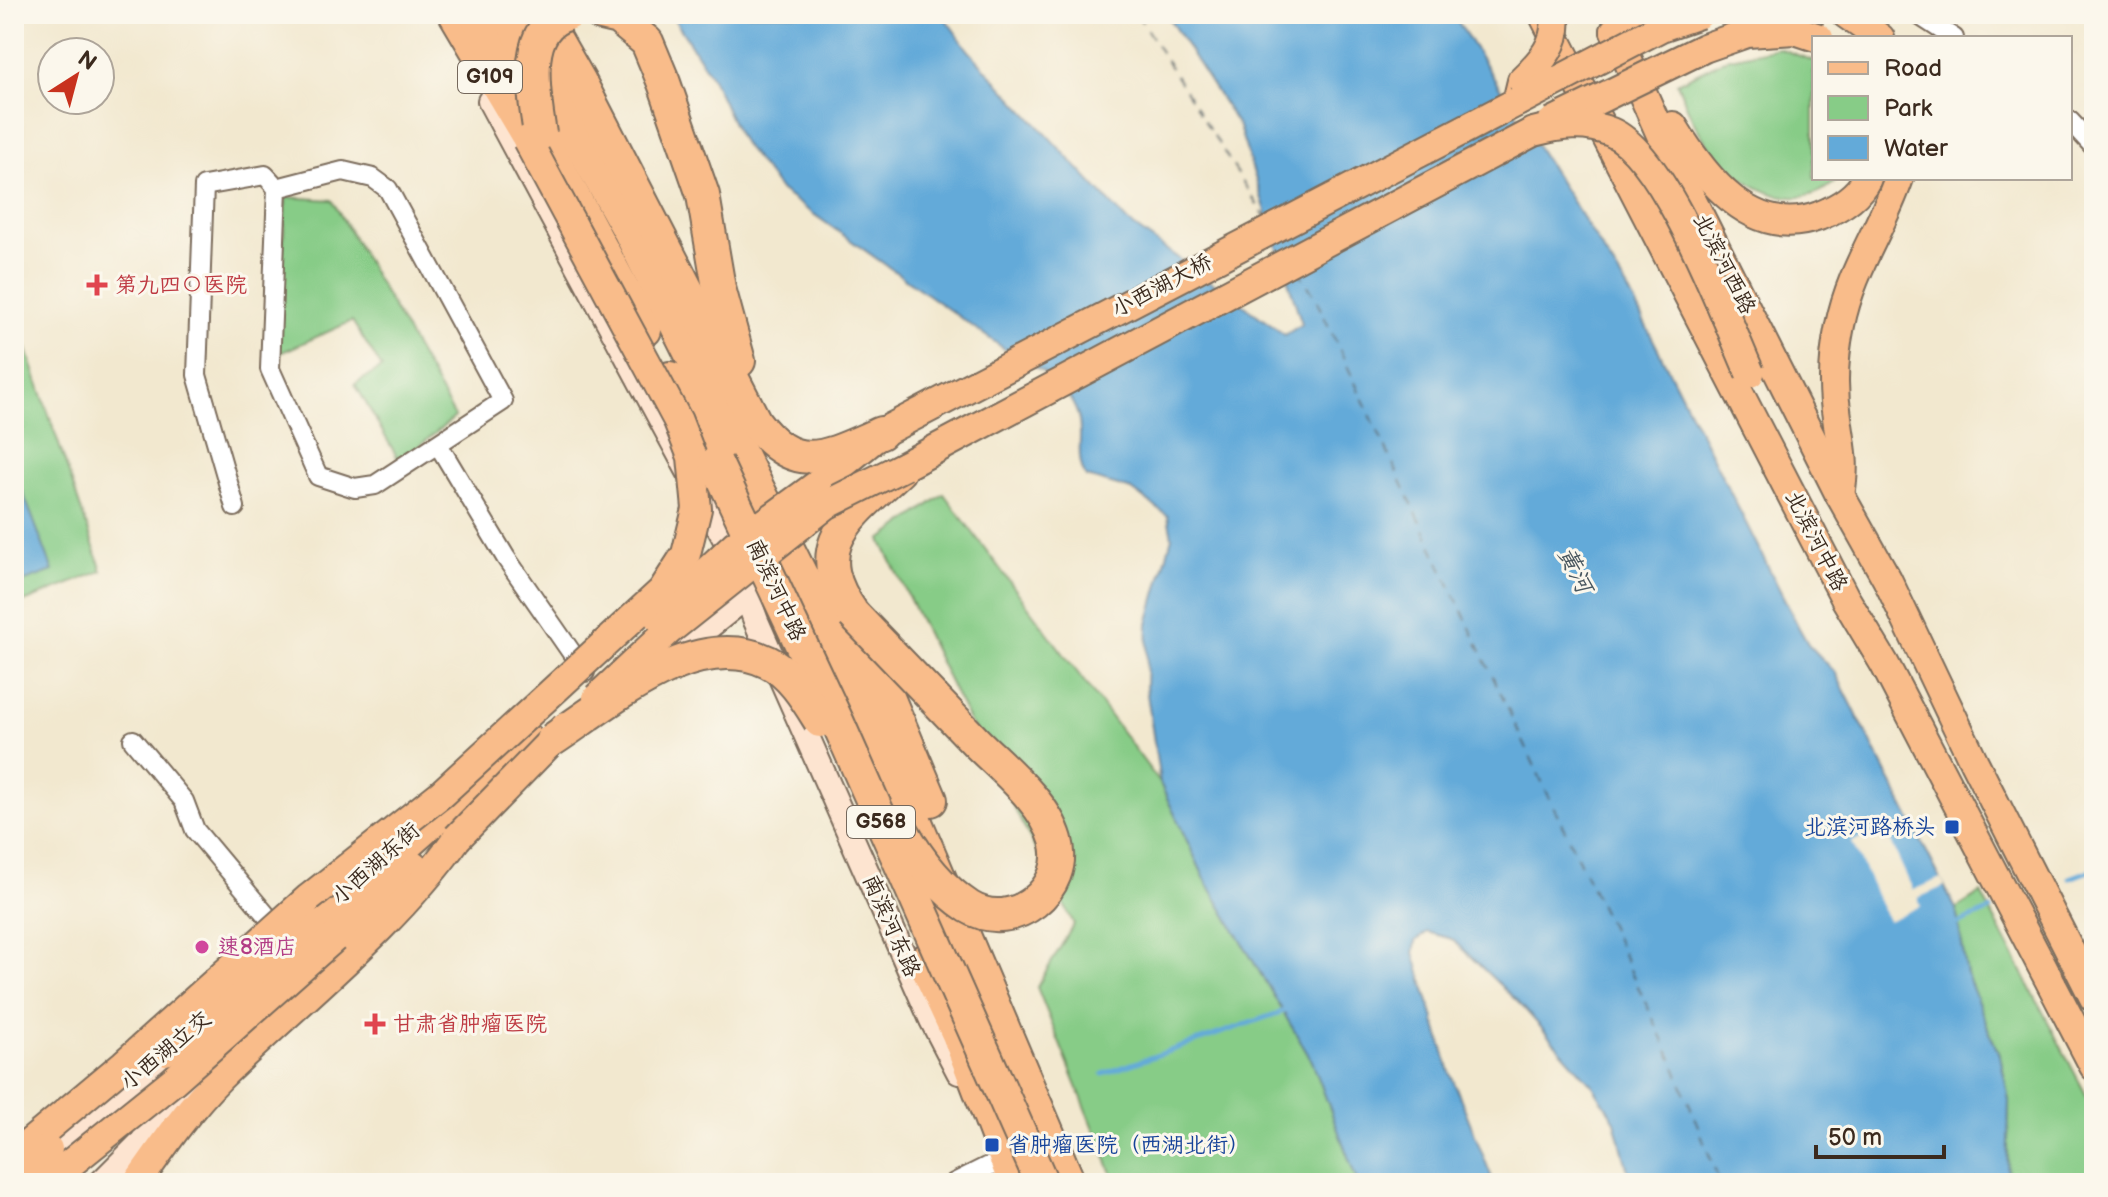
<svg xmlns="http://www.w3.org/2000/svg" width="2108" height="1197" viewBox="0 0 2108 1197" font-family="'Balsamiq Sans','LXGW WenKai TC',sans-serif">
	<rect width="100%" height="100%" fill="#fbf7ec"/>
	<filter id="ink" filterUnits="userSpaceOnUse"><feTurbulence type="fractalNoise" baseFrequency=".0125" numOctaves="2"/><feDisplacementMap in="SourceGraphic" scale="16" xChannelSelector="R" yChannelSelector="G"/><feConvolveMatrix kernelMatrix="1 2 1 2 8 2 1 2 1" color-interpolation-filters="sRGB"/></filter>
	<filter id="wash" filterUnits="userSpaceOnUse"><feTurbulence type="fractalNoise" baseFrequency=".006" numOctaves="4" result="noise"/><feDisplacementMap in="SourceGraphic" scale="32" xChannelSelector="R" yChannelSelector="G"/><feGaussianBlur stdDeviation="1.8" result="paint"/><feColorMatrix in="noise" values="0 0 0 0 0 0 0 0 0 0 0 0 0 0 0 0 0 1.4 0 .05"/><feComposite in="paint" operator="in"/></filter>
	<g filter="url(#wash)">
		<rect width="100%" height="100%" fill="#f2e8cf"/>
		<!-- green -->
		<g fill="#87cc87" stroke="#617b52" stroke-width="2">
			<path d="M1778 48 1814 61V178H1839C1790 226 1724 175 1697 128 1689 114 1683 97 1677 83L1726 59Z"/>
			<path d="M286 197 332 200 455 417 400 462 355 384 382 368 352 321 276 355Z"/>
			<path d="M14 312 102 571 14 606Z"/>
			<path d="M944 494 1160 783 1205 879 1312 1061 1358 1183H1116L1037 987 1074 924 957 697 881 540Z"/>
			<path d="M1981 893 2094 1110V1183H2007L2009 1100 2001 1060 1967 975 1956 909Z"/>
		</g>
		<!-- water -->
		<g fill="#63aad9" stroke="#4f6a7c" stroke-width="2">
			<path d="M671 14H942L969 51 1128 222 1285 335 1302 324 1239 127 1166 14H1453L1627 288 1799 628 1808 644 1835 672 1956 909 1967 975 2001 1060 2009 1100 2007 1183H1631L1615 1121 1593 1086 1523 1007 1452 939 1427 932 1416 941 1414 953 1450 1072 1494 1183H1358L1312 1061 1205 879 1160 783 1146 687 1148 624 1172 537 1168 516 1132 490 1086 477C1074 456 1084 437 1078 416 1068 383 1034 365 1006 350L781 191 740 139 712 78Z"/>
			<path d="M14 469 53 571 14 585Z"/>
		</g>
		<!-- pier -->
		<path fill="#f2e8cf" d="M1884 827 1913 890 1941 878 1945 886 1918 898 1921 906 1888 921 1852 842Z"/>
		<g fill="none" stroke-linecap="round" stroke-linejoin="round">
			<!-- stream -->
			<g stroke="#63aad9" stroke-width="5">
				<path d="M2070 878 2094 869"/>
				<path d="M1955 925 1991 910"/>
				<path d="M1103 1074 1287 1010"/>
			</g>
			<!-- ferry -->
			<g stroke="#49575f" stroke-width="2" stroke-dasharray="10 8" stroke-linecap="butt">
				<path d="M1137 14 1265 217"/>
				<path d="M1298 270 1314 295 1672 1059 1720 1183"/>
			</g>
		</g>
	</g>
	<g filter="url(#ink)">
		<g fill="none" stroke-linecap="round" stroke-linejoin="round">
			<!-- street casing -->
			<g stroke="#7b6c5c" stroke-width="22">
				<g id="street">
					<path d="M1917 14 1954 38"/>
					<path d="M2070 121 2094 147"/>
					<path d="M343 171 373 178 388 189 503 401 375 485 355 488 318 476 270 369 277 188Z"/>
					<path d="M439 446 506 558 585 672"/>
					<path d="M235 507 197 375 204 186 265 175 277 188"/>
					<path d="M133 740 184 801 195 830 282 934"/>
					<path d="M954 1183 986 1167 1005 1164"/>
				</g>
			</g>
			<!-- secondary casing -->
			<g stroke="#7b6c5c" stroke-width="28">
				<g id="secondary">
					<path d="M490 101 729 546 756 621 932 1020 959 1072"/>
					<path d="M662 664 747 596"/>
					<path d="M38 1171 184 1041"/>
					<path d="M101 1183 139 1145"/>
					<path d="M132 1183C134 1142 164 1104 193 1077"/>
				</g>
			</g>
			<!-- primary casing -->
			<g stroke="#7b6c5c" stroke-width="32">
				<g id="primary">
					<path d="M453 14 524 134"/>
					<path d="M1846 14 1880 38"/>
					<path d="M1545 18 1845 598 1884 663 2094 1066"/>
					<path d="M1615 31 1677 171 1840 495 1887 579 1974 762 2094 998"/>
					<path d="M1615 31 1656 14"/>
					<path d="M1673 126C1704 177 1752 241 1819 216 1839 208 1858 197 1867 178"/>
					<path d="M904 466 1533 132"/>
					<path d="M817 485 881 433 1517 102 1522 81"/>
					<path d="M1840 495C1846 461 1841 449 1837 417 1832 388 1834 354 1840 325 1851 270 1881 230 1899 178"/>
					<path d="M319 924 529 738"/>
					<path d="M334 938 413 866"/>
					<path d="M137 1183C163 1146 188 1109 220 1077 300 999 392 929 457 838"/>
				</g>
			</g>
			<!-- highway casing -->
			<g stroke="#7b6c5c" stroke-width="36">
				<g id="highway">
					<path d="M476 14 645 330"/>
					<path d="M508 14 630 232 867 707 1069 1183"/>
					<path d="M541 14 580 82 755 422C796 477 828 456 881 433"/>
					<path d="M601 14 618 18 647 42 664 83 703 195 719 288 739 361"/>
					<path d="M670 378 716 463"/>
					<path d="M899 471C850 517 804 545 853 614L931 800"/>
					<path d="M924 961 958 1034 1015 1183"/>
				</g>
			</g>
			<!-- street -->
			<use href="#street" stroke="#fff" stroke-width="18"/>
			<!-- secondary -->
			<use href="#secondary" stroke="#fde4d0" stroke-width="24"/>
			<!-- primary -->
			<use href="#primary" stroke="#f9bc8a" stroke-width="28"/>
			<!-- highway -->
			<use href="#highway" stroke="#f9bc8a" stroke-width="32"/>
			<!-- primary-bridge casing -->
			<g stroke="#7b6c5c" stroke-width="32" stroke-linecap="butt">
				<g id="primary-bridge">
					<path d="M1522 80C1541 62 1559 43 1555 14"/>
					<path d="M1517 102 1661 27 1699 14"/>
					<path d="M1552 122 1704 48 1747 33 1795 30 1819 38"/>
					<path d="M1533 132C1561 125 1584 121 1611 132 1666 155 1725 317 1750 373"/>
					<path d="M658 617 735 545 817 485"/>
					<path d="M597 698 668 631 826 505 904 466"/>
					<path d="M457 838 566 726"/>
					<path d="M166 1051 319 924"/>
					<path d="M14 1156 124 1064 309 898 441 794 662 591 686 554 697 509 692 457 678 421 527 140"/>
					<path d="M14 1179 48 1149"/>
					<path d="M46 1183 173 1081 334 938"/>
				</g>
			</g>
			<!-- highway-bridge casing -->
			<g stroke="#7b6c5c" stroke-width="36" stroke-linecap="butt">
				<g id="highway-bridge">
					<path d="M540 134C535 99 519 26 568 14"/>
					<path d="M716 463 838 723 1042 1183"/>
					<path d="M853 614C894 657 935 699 976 742 1003 769 1045 802 1056 840 1070 889 1013 934 969 907 940 888 918 859 902 830"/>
					<path d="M552 740C610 702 695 627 768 662 791 673 807 700 820 721"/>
				</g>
			</g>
			<!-- primary-bridge -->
			<use href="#primary-bridge" stroke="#f9bc8a" stroke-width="28"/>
			<!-- highway-bridge -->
			<use href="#highway-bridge" stroke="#f9bc8a" stroke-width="32"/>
		</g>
	</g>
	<!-- markers -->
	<g fill="#e0444e" stroke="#fbf7ec" stroke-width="3">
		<path d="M93 273h8v8h8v8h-8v8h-8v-8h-8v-8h8z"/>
		<path d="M371 1012h8v8h8v8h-8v8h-8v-8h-8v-8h8z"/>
	</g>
	<g fill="#1a4fb4" stroke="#fbf7ec" stroke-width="3">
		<rect x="1944" y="819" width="16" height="16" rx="4"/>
		<rect x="984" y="1137" width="16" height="16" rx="4"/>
	</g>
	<circle fill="#d1479c" stroke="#fbf7ec" stroke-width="3" cx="202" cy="947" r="8"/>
	<g text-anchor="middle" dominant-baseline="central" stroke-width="6" stroke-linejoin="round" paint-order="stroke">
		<!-- shield labels -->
		<g fill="#fbf7ec" stroke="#75685c" stroke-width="2">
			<rect x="458" y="61" width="64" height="32" rx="6"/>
			<rect x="847" y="806" width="68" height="32" rx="6"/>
		</g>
		<g font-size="20" font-weight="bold" fill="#3b2a1e">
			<text x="490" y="77">G109</text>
			<text x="881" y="822">G568</text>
		</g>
		<!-- street labels -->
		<g font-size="22" fill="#3b2a1e" stroke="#fbf7ec">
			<text transform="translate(1724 264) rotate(63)">北滨河西路</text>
			<text transform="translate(1162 286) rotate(-28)">小西湖大桥</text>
			<text transform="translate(1816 541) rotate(63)">北滨河中路</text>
			<text transform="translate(776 590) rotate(65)">南滨河中路</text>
			<text transform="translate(376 864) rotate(-42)">小西湖东街</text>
			<text transform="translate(891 926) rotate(66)">南滨河东路</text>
			<text transform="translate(166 1051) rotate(-40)">小西湖立交</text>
		</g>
		<!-- health labels -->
		<g font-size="22" fill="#be3a42" stroke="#fbf7ec" text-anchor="start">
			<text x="115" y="285">第九四〇医院</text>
			<text x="393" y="1024">甘肃省肿瘤医院</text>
		</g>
		<!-- transit labels -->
		<g font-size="22" fill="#164399" stroke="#fbf7ec" text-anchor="end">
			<text x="1936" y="827">北滨河路桥头</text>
			<text x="1008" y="1145" text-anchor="start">省肿瘤医院（西湖北街）</text>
		</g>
		<!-- hotel labels -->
		<g font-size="22" fill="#b23c85" stroke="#fbf7ec" text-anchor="start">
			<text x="218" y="947">速8酒店</text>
		</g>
		<!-- water labels -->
		<g font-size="24" font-style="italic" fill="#49575f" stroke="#fbf7ec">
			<text transform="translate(1575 570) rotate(63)">黄河</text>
		</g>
	</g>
	<!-- margin -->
	<rect width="2108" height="1197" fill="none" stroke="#fbf7ec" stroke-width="48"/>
	<!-- legend -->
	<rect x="1812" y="36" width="260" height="144" fill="#fbf7ec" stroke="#aea59a" stroke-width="2"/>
	<rect x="1828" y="62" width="40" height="12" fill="#f9bc8a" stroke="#aea59a" stroke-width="2"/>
	<text x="1884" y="76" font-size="24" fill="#3b2a1e">Road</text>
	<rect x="1828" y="96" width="40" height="24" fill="#87cc87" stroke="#aea59a" stroke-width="2"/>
	<text x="1884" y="116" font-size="24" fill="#3b2a1e">Park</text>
	<rect x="1828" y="136" width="40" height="24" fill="#63aad9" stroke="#aea59a" stroke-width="2"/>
	<text x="1884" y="156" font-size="24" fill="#3b2a1e">Water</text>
	<!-- north arrow -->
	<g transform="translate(76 76) rotate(36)"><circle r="38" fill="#fbf7ec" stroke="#aea59a" stroke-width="2"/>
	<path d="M0-6L14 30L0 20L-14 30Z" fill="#c8321e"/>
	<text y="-12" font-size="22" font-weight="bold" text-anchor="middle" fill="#3b2a1e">N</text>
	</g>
	<!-- scale -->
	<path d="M1816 1145v12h128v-12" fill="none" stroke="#3b2a1e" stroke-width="4"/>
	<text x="1828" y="1145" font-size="24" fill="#3b2a1e" stroke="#fbf7ec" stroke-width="6" paint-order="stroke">50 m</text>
</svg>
